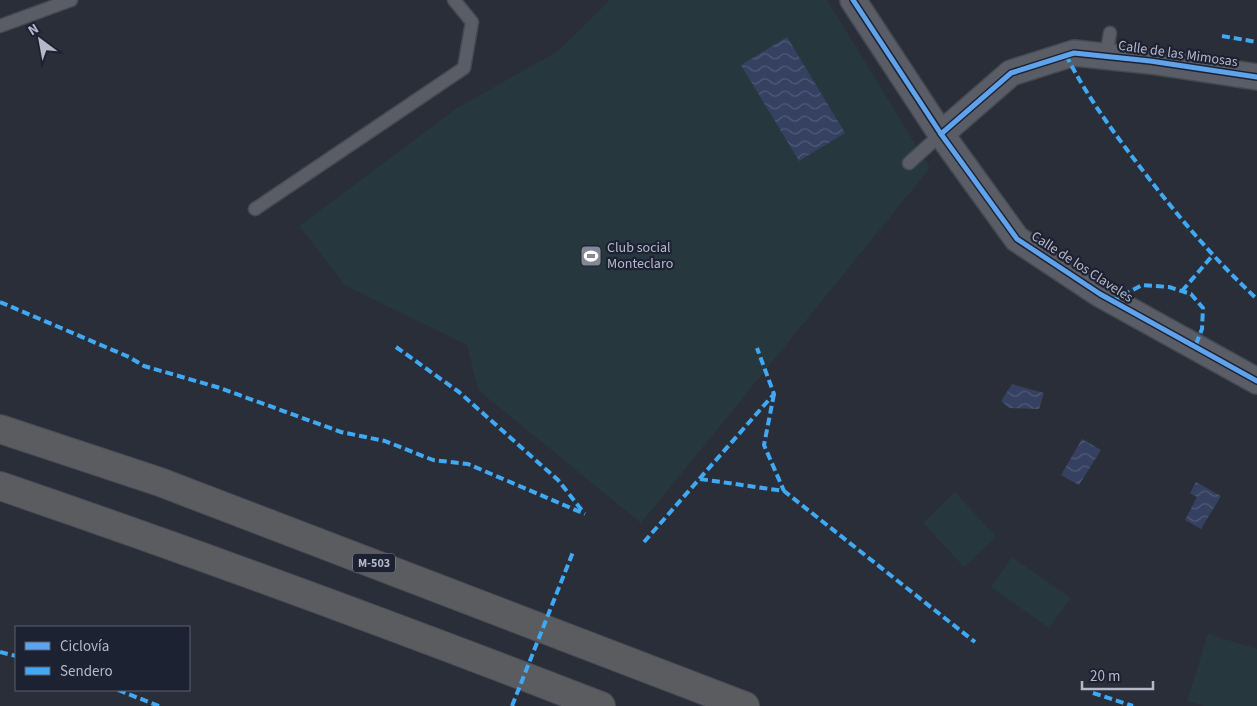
<svg xmlns="http://www.w3.org/2000/svg" width="1257" height="706" viewBox="0 0 1257 706" font-family="'Source Sans 3',sans-serif">
	<defs>
		<pattern id="water-waves" width="16" height="10" patternUnits="userSpaceOnUse" patternTransform="scale(1.25)"><rect width="16" height="10" fill="#364161"/><path d="M0 5q4-4 8 0t8 0" fill="none" stroke="#515a76"/></pattern>
	</defs>
	<rect width="100%" height="100%" fill="#2a2e38"/>
	<!-- pitch -->
	<g fill="#27373e">
		<path d="M610 0H827L930 168 641 523 478 390 467 345 346 286 299 226 457 108 558 51Z"/>
		<path d="M955 492 996 537 964 567 923 523Z"/>
		<path d="M1012 557 1071 598 1049 628 991 587Z"/>
		<path d="M1208 634 1257 649V706H1204L1187 701Z"/>
	</g>
	<!-- water -->
	<g fill="url(#water-waves)">
		<path d="M787 37 845 133 799 161 741 65Z"/>
		<path d="M1012 384 1044 393 1039 409 1009 408 1001 401Z"/>
		<path d="M1082 439 1101 450 1079 485 1061 475Z"/>
		<path d="M1196 482 1221 496 1201 529 1185 520 1197 497 1190 493Z"/>
	</g>
	<g fill="none" stroke-linecap="round" stroke-linejoin="round">
		<!-- lane casing -->
		<g stroke="#464951" stroke-width="15">
			<g id="lane">
				<path d="M0 26 71 0"/>
				<path d="M1106 56 1110 33"/>
				<path d="M909 163 941 134"/>
				<path d="M255 209 464 68 472 22 454 0"/>
			</g>
		</g>
		<!-- street casing -->
		<g stroke="#464951" stroke-width="28">
			<g id="street">
				<path d="M853 0 941 134 1017 239 1100 294 1257 381"/>
				<path d="M941 134 1011 73 1074 53 1150 61 1257 77"/>
			</g>
		</g>
		<!-- highway casing -->
		<g stroke="#474a53" stroke-width="30">
			<g id="highway">
				<path d="M0 429 160 482 745 706"/>
				<path d="M0 486C202 555 402 629 601 706"/>
			</g>
		</g>
		<!-- lane -->
		<use href="#lane" stroke="#5a5d66" stroke-width="12"/>
		<!-- street -->
		<use href="#street" stroke="#5a5d66" stroke-width="25"/>
		<!-- highway -->
		<use href="#highway" stroke="#5a5c5f" stroke-width="28"/>
		<!-- quiet -->
		<g stroke="#3fa9f5" stroke-width="4" stroke-dasharray="8 4" stroke-linecap="butt">
			<path d="M1222 36 1257 42"/>
			<path d="M1066 55C1088 99 1117 137 1147 176 1181 220 1216 261 1257 299"/>
			<path d="M1182 291 1213 255"/>
			<path d="M1112 301 1142 285 1169 287 1191 294 1203 308 1202 329 1195 347"/>
			<path d="M0 302 129 357 144 366 220 388 341 432 385 441 433 460 468 464 585 514"/>
			<path d="M396 347 459 392 558 480 584 513"/>
			<path d="M774 394 764 445 784 491"/>
			<path d="M700 479 784 491 975 642"/>
			<path d="M644 542 774 394 757 348"/>
			<path d="M0 652 16 656"/>
			<path d="M118 690 159 706"/>
			<path d="M1093 693 1133 706"/>
			<path d="M512 706 573 552"/>
		</g>
		<!-- cycleway casing -->
		<g stroke="#1d2233" stroke-width="8">
			<g id="cycleway">
				<path d="M853 0 941 134 1017 239 1100 294 1257 381"/>
				<path d="M941 134 1011 73 1074 53 1150 61 1257 77"/>
			</g>
		</g>
		<!-- cycleway -->
		<use href="#cycleway" stroke="#60a3ed" stroke-width="5"/>
	</g>
	<!-- icons -->
	<defs>
		<g id="stadium-square" transform="scale(1.125)"><rect x="-9" y="-9" width="18" height="18" rx="4" fill="#848896" stroke="#1d2233"/><path d="M0-5a6.5 5 0 1 0 0 10a6.5 5 0 1 0 0-10ZM-3.5-1.8h7v3.6h-7Z" fill="#fff"/></g>
	</defs>
	<g fill-rule="evenodd">
		<use href="#stadium-square" x="591" y="256"/>
	</g>
	<g text-anchor="middle" dominant-baseline="central" stroke-width="4.5" stroke-linejoin="round" paint-order="stroke">
		<!-- shield labels -->
		<rect fill="#1d2233" stroke="#878c9c" stroke-width="1" x="353" y="553.5" width="42" height="19" rx="4"/>
		<g font-size="12" font-weight="bold" fill="#b4b9c9">
			<text x="374" y="563">M-503</text>
		</g>
		<!-- street labels -->
		<g font-size="14" fill="#b4b9c9" stroke="#1d2233">
			<text transform="translate(1178 54) rotate(8)">Calle de las Mimosas</text>
			<text transform="translate(1082 267) rotate(33)">Calle de los Claveles</text>
		</g>
		<!-- poi labels -->
		<g font-size="14" fill="#b4b9c9" stroke="#1d2233" text-anchor="start">
			<text x="607" y="248">Club social<tspan x="607" dy="16">Monteclaro</tspan></text>
		</g>
	</g>
	<!-- legend -->
	<rect x="15" y="626" width="175" height="65" fill="#1d2233" stroke="#595e6f"/>
	<rect x="25" y="642" width="25" height="8" fill="#60a3ed" stroke="#595e6f"/>
	<text x="60" y="651" font-size="15" fill="#b4b9c9">Ciclovía</text>
	<rect x="25" y="667" width="25" height="8" fill="#3fa9f5" stroke="#595e6f"/>
	<text x="60" y="676" font-size="15" fill="#b4b9c9">Sendero</text>
	<!-- north arrow -->
	<g transform="translate(40 40) rotate(328)" stroke="#1d2233" stroke-width="4" paint-order="stroke">
	<path d="M0-4L9 19L0 12L-9 19Z" fill="#b4b9c9"/>
	<text y="-8" font-size="14" font-weight="bold" text-anchor="middle" fill="#b4b9c9">N</text>
	</g>
	<!-- scale -->
	<path d="M1082 681v8h71v-8" fill="none" stroke="#b4b9c9" stroke-width="2.5"/>
	<text x="1090" y="681" font-size="15" fill="#b4b9c9" stroke="#1d2233" stroke-width="4" paint-order="stroke">20 m</text>
</svg>
